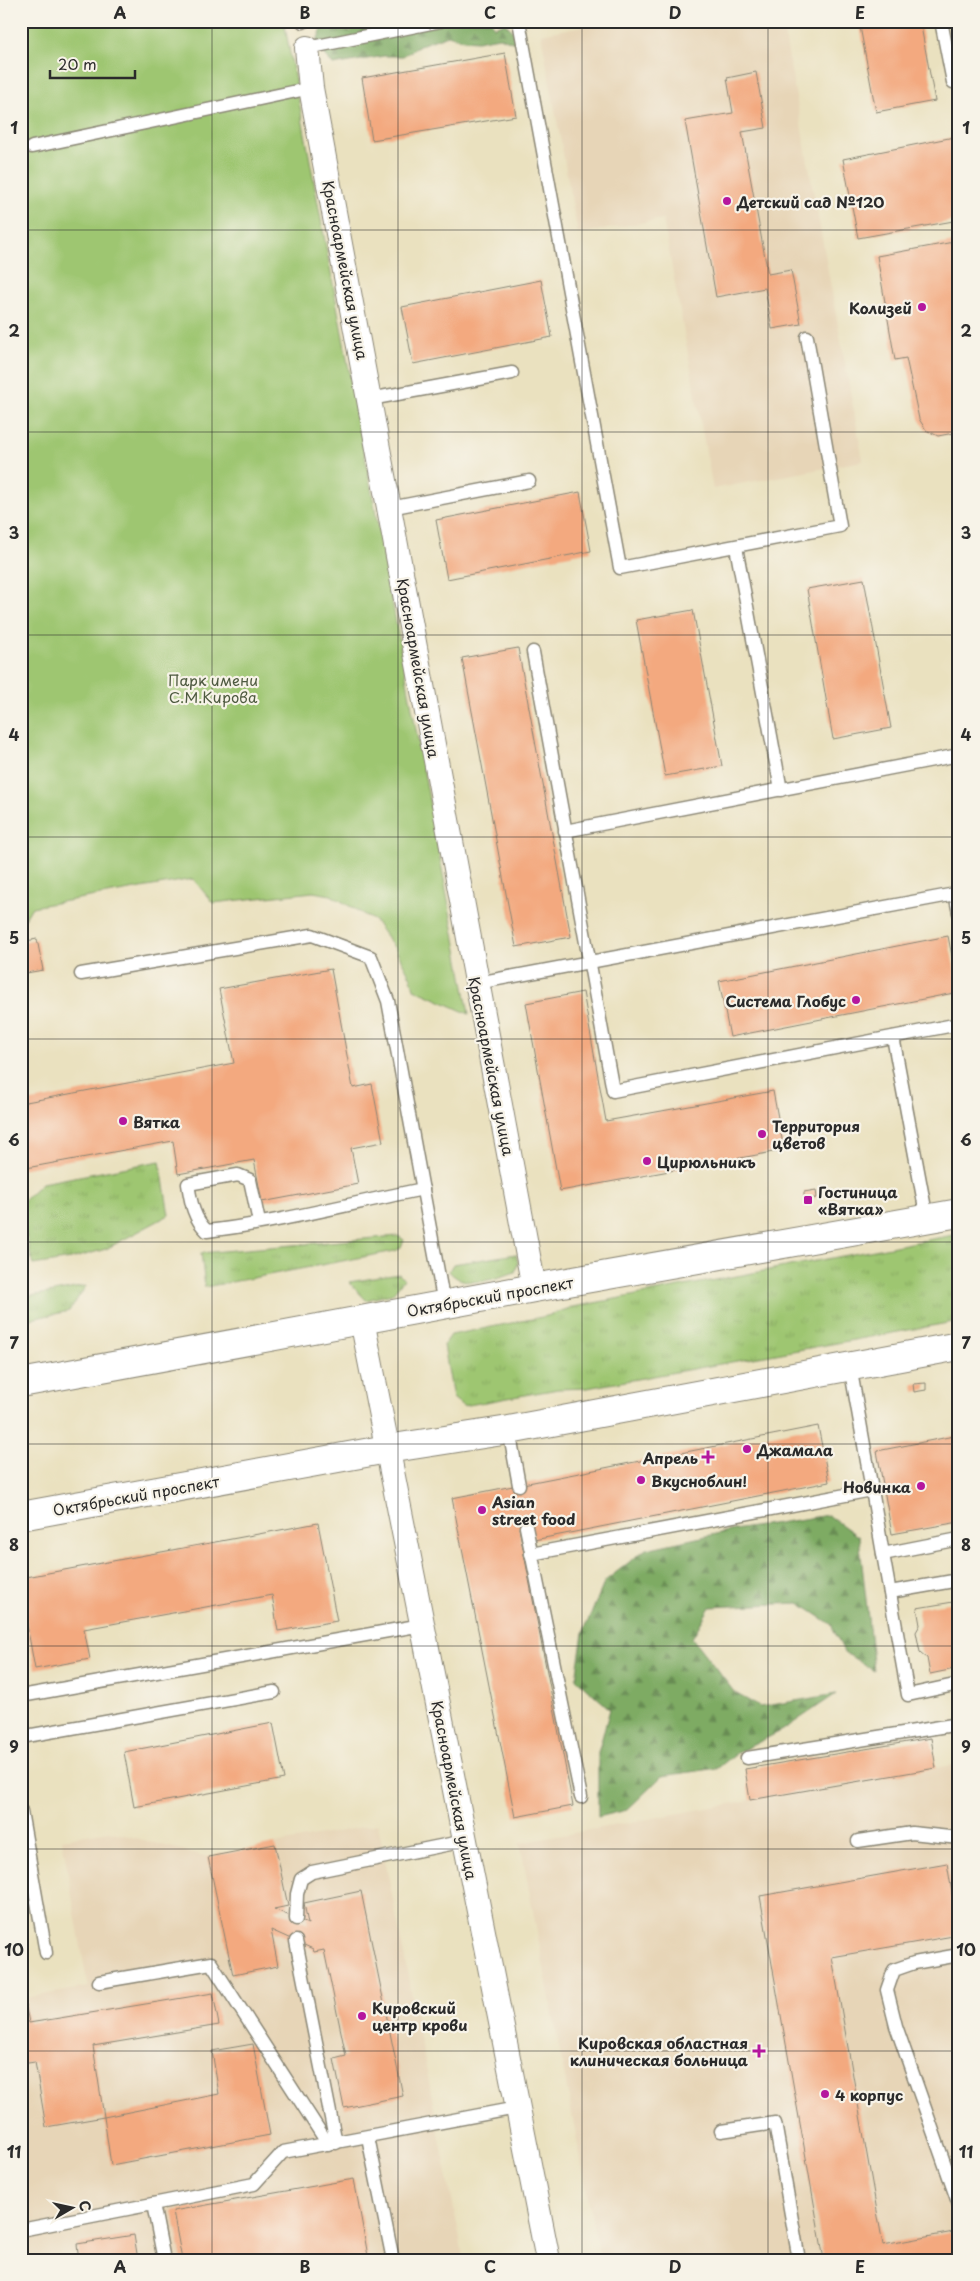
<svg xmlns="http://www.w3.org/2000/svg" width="980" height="2281" viewBox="0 0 980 2281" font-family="'Playpen Sans',sans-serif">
	<defs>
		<pattern id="grass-tufts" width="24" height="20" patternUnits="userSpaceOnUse" patternTransform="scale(1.25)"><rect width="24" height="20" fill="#9ec671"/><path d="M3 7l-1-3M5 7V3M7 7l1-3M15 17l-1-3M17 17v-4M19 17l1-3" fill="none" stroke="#88aa62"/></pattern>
		<pattern id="forest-firs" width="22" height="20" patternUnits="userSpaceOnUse" patternTransform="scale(1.25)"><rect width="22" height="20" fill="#7eab63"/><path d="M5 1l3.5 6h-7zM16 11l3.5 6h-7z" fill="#678b52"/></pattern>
	</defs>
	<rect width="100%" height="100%" fill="#f7f3e8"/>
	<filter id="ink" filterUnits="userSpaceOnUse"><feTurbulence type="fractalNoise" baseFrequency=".02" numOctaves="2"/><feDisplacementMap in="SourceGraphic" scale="10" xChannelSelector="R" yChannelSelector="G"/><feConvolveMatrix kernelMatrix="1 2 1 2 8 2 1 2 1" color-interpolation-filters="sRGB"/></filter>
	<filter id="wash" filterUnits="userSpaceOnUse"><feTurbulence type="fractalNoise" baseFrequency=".0096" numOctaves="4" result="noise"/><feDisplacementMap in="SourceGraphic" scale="20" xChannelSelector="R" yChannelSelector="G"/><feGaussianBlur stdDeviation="1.12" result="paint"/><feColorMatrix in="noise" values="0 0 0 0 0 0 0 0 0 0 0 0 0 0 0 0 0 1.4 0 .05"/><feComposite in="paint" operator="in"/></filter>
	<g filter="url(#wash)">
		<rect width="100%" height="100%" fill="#eae1bf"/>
		<!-- built -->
		<g fill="#e7d5b7">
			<path d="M610 21H782L863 461 713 489 663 219 578 234 541 34Z"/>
			<path d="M959 1764V2260H600L520 1843 750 1800Z"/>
			<path d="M378 1824 464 2260H21V2064L35 2062 25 1998 88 1987 62 1839 109 1831 208 1857Z"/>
		</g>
		<!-- grass -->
		<g fill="url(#grass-tufts)" stroke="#64784e">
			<path d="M160 1161 169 1215 106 1249 71 1259 33 1265 24 1226 22 1202 42 1183Z"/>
			<path d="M959 1234V1321L587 1388 558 1389 463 1406 453 1398 444 1345 451 1335 547 1316 573 1307Z"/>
			<path d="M398 1236 404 1240 401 1248 395 1251 205 1287 201 1253Z"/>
			<path d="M516 1254 518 1263 515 1272C495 1279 463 1290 449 1271L453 1264Z"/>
			<path d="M399 1274 404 1279 392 1294 366 1300 349 1282Z"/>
			<path d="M86 1286 69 1311 21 1321V1298Z"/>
		</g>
		<!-- forest -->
		<g fill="url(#forest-firs)" stroke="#546b47">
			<path d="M354 21H491L494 27 505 23 517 35 515 43 499 37 477 41 464 40 448 35 423 44 403 56H384L333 65 316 43 323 26 350 32Z"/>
			<path d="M828 1515 859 1537 874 1671 844 1652 831 1624 799 1603 710 1607 692 1638 735 1693 760 1707 836 1694 783 1730 735 1754 718 1768 662 1776 627 1810 598 1817V1753L610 1709 576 1679 583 1633 605 1581 646 1549 734 1530Z"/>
		</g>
		<!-- park -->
		<path fill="#9ec671" stroke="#64784e" d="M21 21H284L469 1014 414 989 411 978 396 950 375 921 331 895 313 892 213 903 193 879 32 907 21 925Z"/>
		<g id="blocks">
			<!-- building -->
			<g fill="#f3a97f">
				<path d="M859 21H920L935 101 876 112Z"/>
				<path d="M505 53 516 116 372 140 362 78Z"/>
				<path d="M756 72 766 128 742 132 768 274 791 270 801 324 772 329 765 288 716 297 685 121 733 113 727 78Z"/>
				<path d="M959 136V220L858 238 843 159Z"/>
				<path d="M959 241V432L938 436 926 430 919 419 906 358 895 360 877 256Z"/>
				<path d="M541 280 552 337 413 364 402 307Z"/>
				<path d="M580 492 591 551 447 579 436 520Z"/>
				<path d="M864 579 891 728 833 739 807 589Z"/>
				<path d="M693 610 722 766 665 776 636 620Z"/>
				<path d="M518 648 571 937 516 947 462 658Z"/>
				<path d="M948 936 959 992 730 1037 719 981Z"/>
				<path d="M37 939 43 970 21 974V942Z"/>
				<path d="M331 969 353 1088 372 1084 383 1142 351 1148 358 1184 262 1202 254 1160 178 1174 173 1141 21 1169V1103L234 1063 219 989Z"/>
				<path d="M583 992 606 1121 773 1091 784 1150 560 1191 526 1003Z"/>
				<path d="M816 1190 817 1198 804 1199V1192Z"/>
				<path d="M926 1383V1390L914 1392 913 1384Z"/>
				<path d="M818 1426 829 1482 534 1540 531 1526 519 1528 573 1806 515 1817 452 1498Z"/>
				<path d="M959 1435V1522L892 1534 877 1451Z"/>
				<path d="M318 1523 337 1621 278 1631 272 1595 84 1629 90 1659 35 1669 21 1592V1578Z"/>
				<path d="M959 1601V1668L930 1674 927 1658 920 1652 916 1632 920 1625 917 1608Z"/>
				<path d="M273 1723 284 1779 134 1807 124 1752Z"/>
				<path d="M931 1738 936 1768 750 1800 745 1769Z"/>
				<path d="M275 1844 288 1906 274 1909 308 1924 304 1903 361 1891 403 2096 344 2108 334 2059 346 2056 324 1950 314 1952 313 1949 271 1930 278 1966 233 1975 208 1857Z"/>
				<path d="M947 1863 959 1935 832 1957 883 2245 959 2231V2260H824L760 1896Z"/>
				<path d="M21 1983 29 2023 213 1993 219 2025 93 2046 104 2117 219 2094 212 2051 253 2044 270 2135 111 2165 104 2117 46 2127 35 2062 21 2064Z"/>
				<path d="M354 2179 368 2256 347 2260H182L173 2211Z"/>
				<path d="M134 2235 138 2260H79L77 2244Z"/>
			</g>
		</g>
	</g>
	<g filter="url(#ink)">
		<use href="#blocks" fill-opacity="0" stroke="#8a8675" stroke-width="1"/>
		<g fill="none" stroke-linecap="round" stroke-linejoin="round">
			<!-- service casing -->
			<g stroke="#8a8675" stroke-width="15">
				<g id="service">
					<path d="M303 21V22"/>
					<path d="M519 21 620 568 840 526 807 337"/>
					<path d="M941 21 953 82"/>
					<path d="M307 48 441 21"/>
					<path d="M32 147 311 88"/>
					<path d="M370 399 512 373"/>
					<path d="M390 508 529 481"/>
					<path d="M736 547 781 790"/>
					<path d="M533 652 613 1091 959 1024"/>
					<path d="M565 831 959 755"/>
					<path d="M81 974 312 935 371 957 388 1001 444 1304"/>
					<path d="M477 983 955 894 959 913"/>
					<path d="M893 1037 927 1219"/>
					<path d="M259 1222 250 1180 238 1175 188 1184C191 1202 193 1218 207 1231 277 1223 353 1203 423 1189"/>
					<path d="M509 1430 519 1485"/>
					<path d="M872 1490 883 1554 959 1539"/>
					<path d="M526 1527 581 1797"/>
					<path d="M531 1554 872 1490 850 1366"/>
					<path d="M883 1554 908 1695 959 1684"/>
					<path d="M890 1592 959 1580"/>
					<path d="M21 1696 422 1625"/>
					<path d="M21 1737 274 1692"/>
					<path d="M747 1758 959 1724"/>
					<path d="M21 1811 46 1953"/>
					<path d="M858 1841 912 1833 959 1838"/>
					<path d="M296 1919 297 1894 301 1879 312 1872 465 1841"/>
					<path d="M296 1941 336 2143"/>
					<path d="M959 1955 914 1963 894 1970 887 1990 896 2026 959 2205"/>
					<path d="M99 1982 211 1963 328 2144"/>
					<path d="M721 2131 775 2123 799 2260"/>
					<path d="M368 2137 393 2260"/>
					<path d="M153 2204 164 2260"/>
					<path d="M21 2230 254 2184 283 2152 517 2108"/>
				</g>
			</g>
			<!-- minor casing -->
			<g stroke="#8a8675" stroke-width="26">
				<g id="minor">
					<path d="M307 48 311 88 534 1288"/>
					<path d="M362 1320 548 2260"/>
				</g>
			</g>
			<!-- primary casing -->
			<g stroke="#8a8675" stroke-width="30">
				<g id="primary">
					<path d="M21 1383 534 1288 959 1213"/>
					<path d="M21 1516 387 1449 509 1430 959 1346"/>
				</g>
			</g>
			<!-- service -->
			<use href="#service" stroke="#fff" stroke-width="12"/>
			<!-- minor -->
			<use href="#minor" stroke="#fff" stroke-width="24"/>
			<!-- primary -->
			<use href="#primary" stroke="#fff" stroke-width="28"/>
		</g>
	</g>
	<!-- grid -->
	<path fill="none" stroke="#2b2b2b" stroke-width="1" stroke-opacity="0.55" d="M212 21V2260M398 21V2260M582 21V2260M768 21V2260M21 230H959M21 432H959M21 635H959M21 837H959M21 1039H959M21 1242H959M21 1444H959M21 1646H959M21 1849H959M21 2051H959"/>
	<!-- markers -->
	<g fill="#b5179e" stroke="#f7f3e8" stroke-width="2">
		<circle cx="727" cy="201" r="5"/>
		<circle cx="922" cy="307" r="5"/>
		<circle cx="856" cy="1000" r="5"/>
		<circle cx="123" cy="1121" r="5"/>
		<circle cx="762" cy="1134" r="5"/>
		<circle cx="647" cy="1161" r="5"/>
		<rect x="803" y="1195" width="10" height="10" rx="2.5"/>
		<circle cx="747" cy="1449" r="5"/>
		<path d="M705.5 1449.5h5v5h5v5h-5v5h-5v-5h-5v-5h5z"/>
		<circle cx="641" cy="1480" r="5"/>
		<circle cx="921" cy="1486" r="5"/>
		<circle cx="482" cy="1510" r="5"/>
		<circle cx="362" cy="2016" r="5"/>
		<path d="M756.5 2043.5h5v5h5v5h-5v5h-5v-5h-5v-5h5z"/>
		<circle cx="825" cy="2094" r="5"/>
	</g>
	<g text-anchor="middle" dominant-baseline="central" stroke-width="4.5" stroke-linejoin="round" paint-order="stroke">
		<!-- poi labels -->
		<g font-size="15" font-weight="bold" fill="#2b2b2b" stroke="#f7f3e8" text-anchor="start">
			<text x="737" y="201">Детский сад №120</text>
			<text x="912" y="307" text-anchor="end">Колизей</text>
			<text x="846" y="1000" text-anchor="end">Система Глобус</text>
			<text x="133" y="1121">Вятка</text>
			<text x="772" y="1125">Территория<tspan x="772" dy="17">цветов</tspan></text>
			<text x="657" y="1161">Цирюльникъ</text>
			<text x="818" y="1191">Гостиница<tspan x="818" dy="17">«Вятка»</tspan></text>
			<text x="757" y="1449">Джамала</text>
			<text x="698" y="1457" text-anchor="end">Апрель</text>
			<text x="651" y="1480">Вкусноблин!</text>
			<text x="911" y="1486" text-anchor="end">Новинка</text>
			<text x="492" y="1501">Asian<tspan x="492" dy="17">street food</tspan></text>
			<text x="372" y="2007">Кировский<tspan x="372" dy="17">центр крови</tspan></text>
			<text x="748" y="2042" text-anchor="end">Кировская областная<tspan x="748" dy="17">клиническая больница</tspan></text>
			<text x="835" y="2094">4 корпус</text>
		</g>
		<!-- street labels -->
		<g font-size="15" fill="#2b2b2b" stroke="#f7f3e8">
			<text transform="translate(346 270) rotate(79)">Красноармейская улица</text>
			<text transform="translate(419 668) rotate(80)">Красноармейская улица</text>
			<text transform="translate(492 1066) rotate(79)">Красноармейская улица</text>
			<text transform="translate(490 1296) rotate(-10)">Октябрьский проспект</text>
			<text transform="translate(136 1495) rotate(-10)">Октябрьский проспект</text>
			<text transform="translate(455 1790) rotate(79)">Красноармейская улица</text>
		</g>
		<!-- park labels -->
		<g font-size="15" fill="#4e5a40" stroke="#f7f3e8">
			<text x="213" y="679">Парк имени<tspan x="213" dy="17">С.М.Кирова</tspan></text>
		</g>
	</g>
	<!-- margin -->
	<rect width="980" height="2281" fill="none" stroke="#f7f3e8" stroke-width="55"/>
	<!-- north arrow -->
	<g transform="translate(72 2208) rotate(81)" stroke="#f7f3e8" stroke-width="4" paint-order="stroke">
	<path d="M0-4L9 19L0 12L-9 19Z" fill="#2b2b2b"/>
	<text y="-8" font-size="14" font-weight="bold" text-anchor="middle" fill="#2b2b2b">С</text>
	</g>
	<!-- scale -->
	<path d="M50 70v8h85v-8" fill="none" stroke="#2b2b2b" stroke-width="2.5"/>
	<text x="58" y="70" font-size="15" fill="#2b2b2b" stroke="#f7f3e8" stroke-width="4" paint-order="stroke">20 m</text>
	<rect x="28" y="28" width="924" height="2226" fill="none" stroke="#2b2b2b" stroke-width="2"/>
	<g font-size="16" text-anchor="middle" font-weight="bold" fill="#2b2b2b">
		<text x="120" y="19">A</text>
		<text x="305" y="19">B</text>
		<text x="490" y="19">C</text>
		<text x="675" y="19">D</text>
		<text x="860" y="19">E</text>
		<text x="14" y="134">1</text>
		<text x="966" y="134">1</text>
		<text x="14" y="337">2</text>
		<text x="966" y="337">2</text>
		<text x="14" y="539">3</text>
		<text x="966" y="539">3</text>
		<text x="14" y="741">4</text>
		<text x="966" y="741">4</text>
		<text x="14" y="944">5</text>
		<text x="966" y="944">5</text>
		<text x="14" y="1146">6</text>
		<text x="966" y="1146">6</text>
		<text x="14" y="1349">7</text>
		<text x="966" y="1349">7</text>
		<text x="14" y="1551">8</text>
		<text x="966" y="1551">8</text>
		<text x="14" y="1753">9</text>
		<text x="966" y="1753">9</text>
		<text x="14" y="1956">10</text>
		<text x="966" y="1956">10</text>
		<text x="14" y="2158">11</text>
		<text x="966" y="2158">11</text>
		<text x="120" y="2273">A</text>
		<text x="305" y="2273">B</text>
		<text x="490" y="2273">C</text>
		<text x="675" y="2273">D</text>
		<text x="860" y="2273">E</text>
	</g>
</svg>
